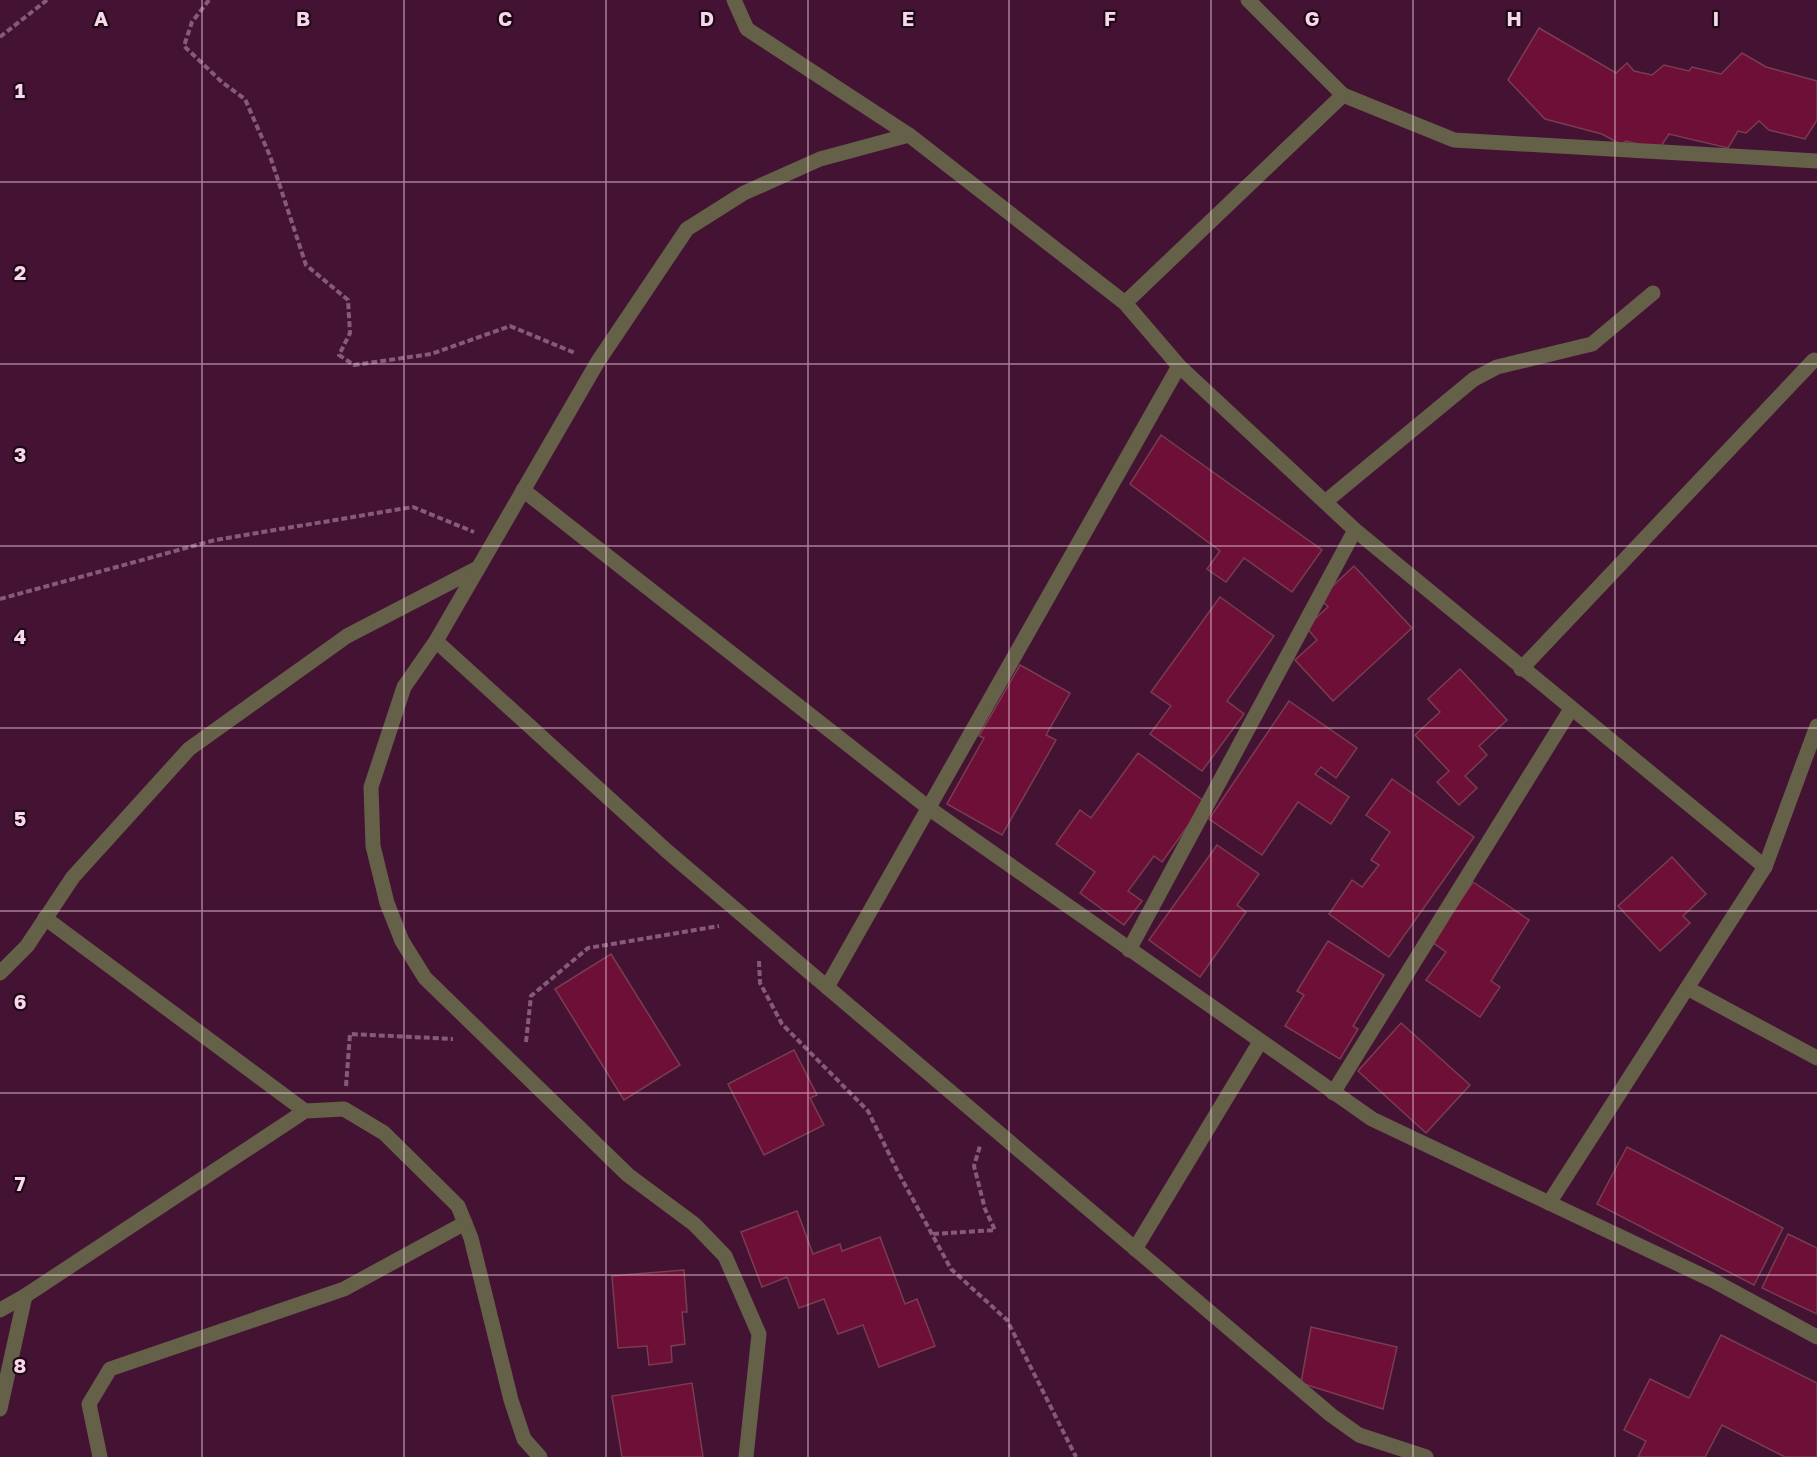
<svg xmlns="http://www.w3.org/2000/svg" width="1817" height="1457" viewBox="0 0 1817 1457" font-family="'Golos Text',sans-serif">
	<rect width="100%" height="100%" fill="#441334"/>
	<!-- building -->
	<g fill="#6d0f36" stroke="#7a3d4f" stroke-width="1.5">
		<path d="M1539 28 1616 73 1627 63 1634 71 1652 75 1664 65 1689 71 1692 67 1721 74 1742 53 1766 67 1817 81V120L1805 139 1769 130 1759 121 1746 133 1738 131 1728 148 1669 134 1659 149 1626 141 1622 145 1602 134 1545 119 1508 80Z"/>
		<path d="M1161 435 1322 550 1292 592 1244 558 1226 582 1207 569 1220 551 1130 484Z"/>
		<path d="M1354 566 1412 628 1333 701 1295 660 1317 640 1306 627 1328 607 1320 598Z"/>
		<path d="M1220 597 1274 636 1227 701 1244 714 1202 771 1150 734 1171 706 1151 692Z"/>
		<path d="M1020 665 1070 693 1046 735 1056 740 1002 835 947 804 984 738 979 736Z"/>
		<path d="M1460 669 1507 720 1479 746 1487 755 1465 776 1477 788 1459 805 1437 782 1449 771 1415 735 1440 712 1428 699Z"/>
		<path d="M1289 701 1357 748 1336 778 1321 767 1315 774 1349 797 1331 824 1298 802 1262 855 1209 819Z"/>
		<path d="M1138 753 1205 802 1162 862 1154 856 1128 891 1142 901 1124 925 1080 893 1095 872 1056 844 1080 810 1091 818Z"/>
		<path d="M1392 779 1474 837 1389 957 1329 914 1352 880 1362 887 1379 865 1371 860 1390 832 1366 815Z"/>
		<path d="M1217 845 1259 874 1237 905 1246 912 1200 977 1149 940Z"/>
		<path d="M1672 857 1706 894 1683 916 1690 923 1660 951 1618 906Z"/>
		<path d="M1473 882 1529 920 1491 981 1500 987 1480 1017 1426 980 1446 952 1432 942Z"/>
		<path d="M1328 941 1384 975 1353 1026 1358 1029 1340 1059 1285 1026 1304 995 1297 991Z"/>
		<path d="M611 954 680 1065 624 1100 555 989Z"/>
		<path d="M1401 1023 1470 1085 1426 1133 1358 1071Z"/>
		<path d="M794 1050 817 1095 810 1098 824 1125 764 1155 728 1084Z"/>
		<path d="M1627 1147 1783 1228 1754 1285 1597 1204Z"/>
		<path d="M797 1211 813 1254 840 1244 842 1251 880 1237 905 1304 917 1299 935 1346 879 1367 863 1325 838 1334 824 1299 799 1308 787 1277 762 1287 741 1232Z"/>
		<path d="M1788 1234 1817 1248V1314L1762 1288Z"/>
		<path d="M684 1270 687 1312H682L685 1344 671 1346 672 1362 649 1365 647 1346 618 1348 612 1276Z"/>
		<path d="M1311 1327 1397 1347 1383 1409 1301 1383Z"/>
		<path d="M1721 1335 1817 1383V1457H1785L1722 1425 1705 1457H1638L1646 1441 1624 1430 1650 1379 1689 1398Z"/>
		<path d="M692 1383 703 1457H622L612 1396Z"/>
	</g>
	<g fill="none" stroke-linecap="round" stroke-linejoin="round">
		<!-- path -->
		<g stroke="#865b77" stroke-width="4" stroke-dasharray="6 3" stroke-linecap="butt">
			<path d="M209 0 192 22 184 46 223 83 245 99 270 156 306 265 348 300 350 333 339 355 354 365 431 354 510 326 575 353"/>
			<path d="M0 37 47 0"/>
			<path d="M0 599 215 540 413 507 474 532"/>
			<path d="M759 961 760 983 782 1024 868 1111 898 1172 951 1269 1007 1320 1076 1457"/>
			<path d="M526 1042 531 996 588 948 719 926"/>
			<path d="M346 1086 350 1034 453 1039"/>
			<path d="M933 1234 995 1230 985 1209 974 1166 980 1146"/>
		</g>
		<!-- service -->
		<path stroke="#646148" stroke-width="15" d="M0 973 27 946 73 877 189 749 347 636 478 568"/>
		<!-- minor -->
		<g stroke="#646148" stroke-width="15">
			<path d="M734 0 747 29 909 135 1125 303 1179 366 1355 530 1765 867 1687 988 1817 1058"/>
			<path d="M1343 95 1454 140 1817 161"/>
			<path d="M1125 303 1343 95 1248 0"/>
			<path d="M523 490 930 809 1372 1119 1714 1281 1817 1337"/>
			<path d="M1325 502 1474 379 1497 367 1592 344 1653 293"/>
			<path d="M436 641 668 852 1331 1415 1359 1435 1426 1457"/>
			<path d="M1521 669 1814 360"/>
			<path d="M1765 867 1817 726"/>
			<path d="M45 918 305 1111"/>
			<path d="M1129 950 1355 530"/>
			<path d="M827 987 1179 366"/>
			<path d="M1333 1093 1571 709"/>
			<path d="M1549 1203 1687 988"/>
			<path d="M1135 1249 1260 1042"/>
			<path d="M0 1310 25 1296 305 1111 344 1109 384 1133 458 1206 471 1238 511 1400 524 1439 540 1457"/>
			<path d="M0 1409 25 1296"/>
			<path d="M100 1457 89 1404 110 1369 344 1289 465 1223"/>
			<path d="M746 1457 759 1334 725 1256 694 1224 628 1175 425 978 402 941 387 903 373 846 371 787 404 687 436 641 597 363 687 229 744 193 820 159 909 135"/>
		</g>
	</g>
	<!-- grid -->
	<path fill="none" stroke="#f8d7ea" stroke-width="1.5" stroke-opacity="0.55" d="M202 0V1457M404 0V1457M606 0V1457M808 0V1457M1009 0V1457M1211 0V1457M1413 0V1457M1615 0V1457M0 182H1817M0 364H1817M0 546H1817M0 728H1817M0 911H1817M0 1093H1817M0 1275H1817"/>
	<g font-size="20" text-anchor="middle" font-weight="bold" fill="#f8d7ea" stroke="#1e0917" stroke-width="4.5" stroke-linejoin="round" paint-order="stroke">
		<text x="101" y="26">A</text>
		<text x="303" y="26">B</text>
		<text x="505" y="26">C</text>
		<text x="707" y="26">D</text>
		<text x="908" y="26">E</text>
		<text x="1110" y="26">F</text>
		<text x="1312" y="26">G</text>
		<text x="1514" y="26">H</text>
		<text x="1716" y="26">I</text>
		<text x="20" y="98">1</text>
		<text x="20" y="280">2</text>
		<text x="20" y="462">3</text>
		<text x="20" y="644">4</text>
		<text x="20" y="826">5</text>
		<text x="20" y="1009">6</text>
		<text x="20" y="1191">7</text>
		<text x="20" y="1373">8</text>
	</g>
</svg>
